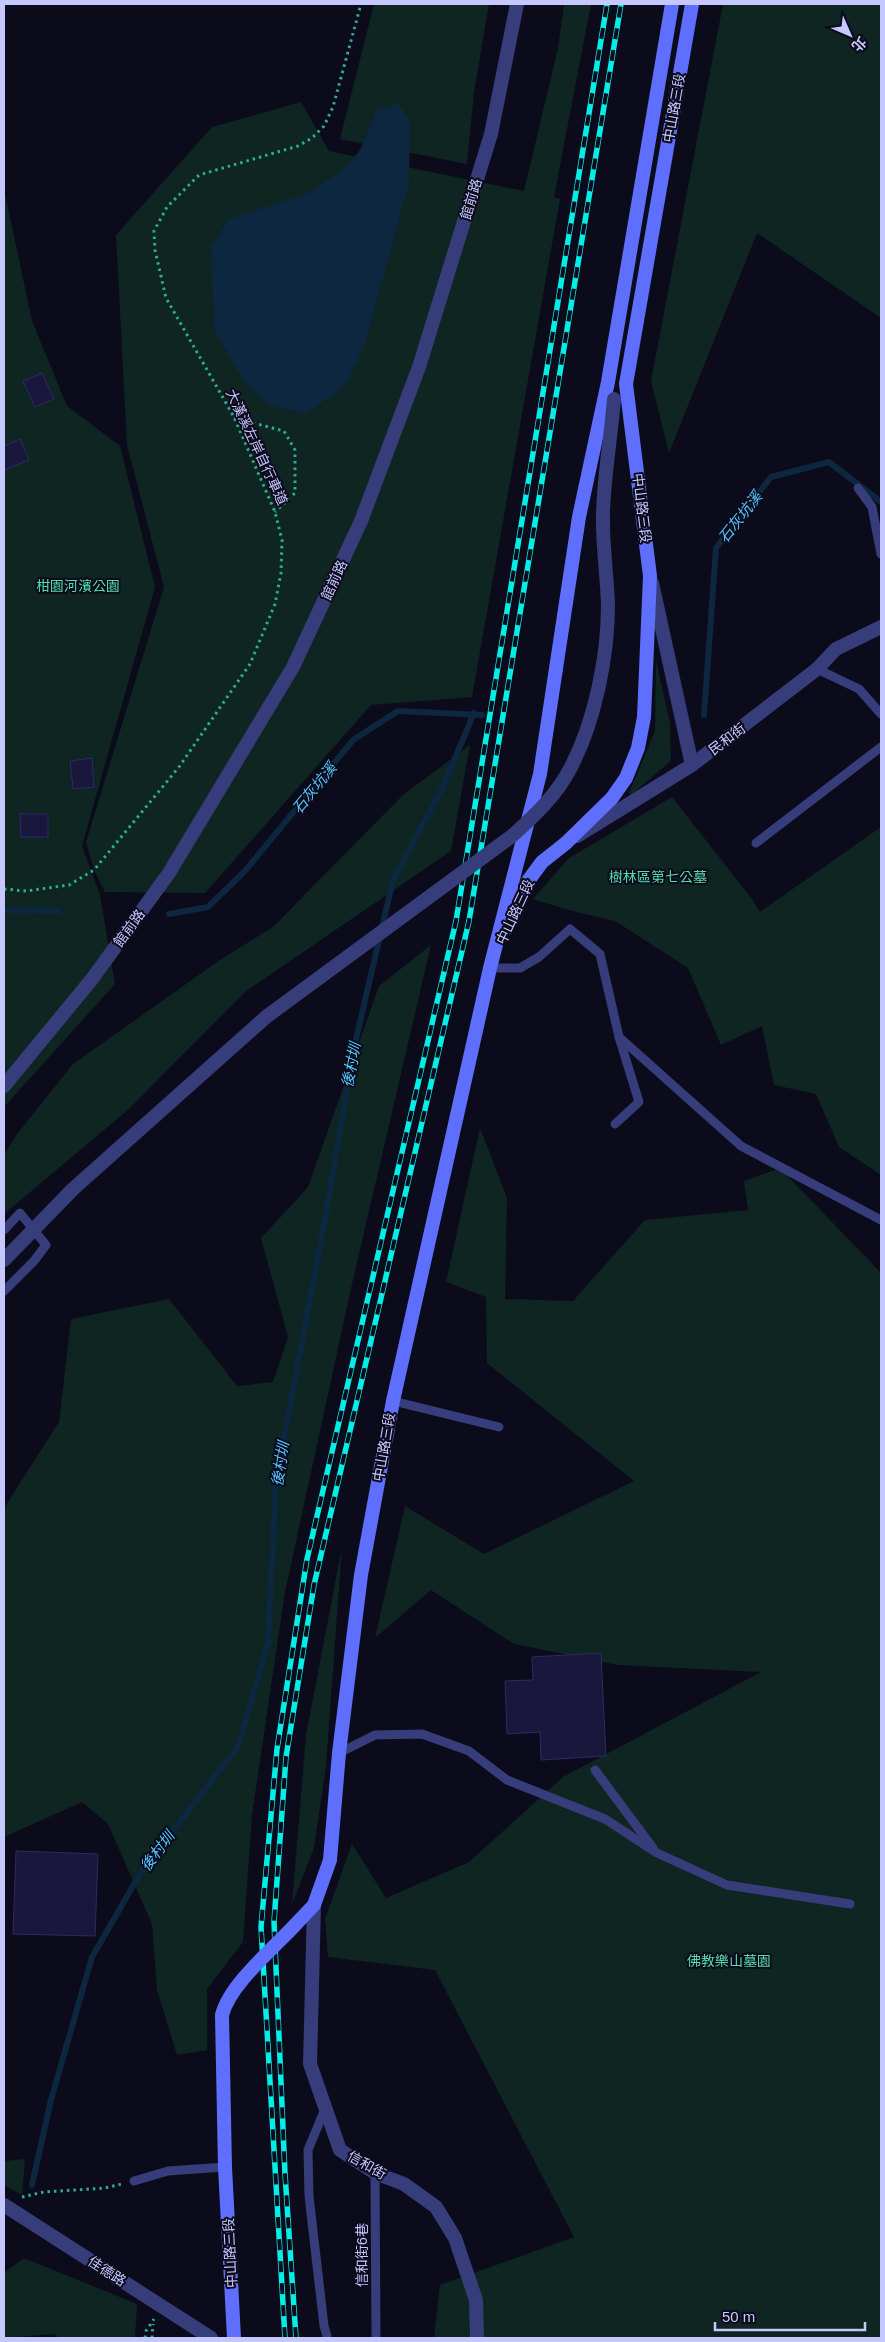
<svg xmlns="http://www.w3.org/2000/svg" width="885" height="2342" viewBox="0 0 885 2342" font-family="Helvetica,'Noto Sans TC',sans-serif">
	<rect width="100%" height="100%" fill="#0c0b1c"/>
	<!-- green -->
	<g fill="#0e2522">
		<path d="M374 4H489L474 92 467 164 340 139Z"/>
		<path d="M564 4H591L554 197 560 199 472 697 371 705 205 893 105 892 94 870 86 842 164 587 127 445 116 235 212 127 301 102 329 151 524 191 558 48Z"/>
		<path d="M723 4H881V318L757 233 669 453 651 381Z"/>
		<path d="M4 189 32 321 67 406 120 446 155 587 82 846 100 895 115 984 4 1107Z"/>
		<path d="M656 661 670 723 671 761 631 795 629 793 655 731Z"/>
		<path d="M470 745 451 851 245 992 129 1109 4 1214V1155L17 1134 73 1064 220 960 273 927 404 794Z"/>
		<path d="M672 797 752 899 760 912 881 827V1175L839 1147 816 1094 774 1085 762 1026 721 1045 688 968 615 921 572 911 533 899 569 858Z"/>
		<path d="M431 945 352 1284 285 1592 252 1815 243 1942 207 1989V2050L177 2055 157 1990 152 1924 108 1824 82 1802 4 1837V1508L59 1422 71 1319 169 1299 237 1386 273 1382 288 1337 261 1238 308 1187 379 986Z"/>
		<path d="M480 1128 507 1198 505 1299 573 1301 645 1220 748 1210 744 1181 780 1168 881 1273V2338H434L440 2285 574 2237 435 1970 328 1957 325 1919 352 1844 386 1898 469 1862 563 1777 761 1672 618 1665 514 1644 431 1590 375 1638 405 1506 484 1554 634 1481 487 1363 486 1297 446 1282Z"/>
		<path d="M342 1547 326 1766 314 1848 292 1904 306 1735Z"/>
		<path d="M25 2159 22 2195 4 2185V2161Z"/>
		<path d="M24 2258 137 2304 135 2338H59L54 2334 4 2338V2273Z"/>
	</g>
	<!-- water -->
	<path fill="#0c273f" d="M398 103 410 122 409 183 364 347 344 387 305 414 268 405 244 381 214 330 211 247 229 219 309 193 346 167 360 150 376 111Z"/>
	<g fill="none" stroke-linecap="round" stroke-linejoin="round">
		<!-- stream -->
		<g stroke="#0c273f" stroke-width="6">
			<path d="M704 715 716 548 771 477 829 462 881 502"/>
			<path d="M4 910 59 911"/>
			<path d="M169 914 208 907 245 871 353 740 398 711 482 715"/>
			<path d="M32 2185 51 2100 92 1957 141 1872 238 1747 268 1643 276 1481 323 1230 354 1048 393 880 442 789 474 713"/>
		</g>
	</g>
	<!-- building -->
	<g fill="#1a173c" stroke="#2e2968">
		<path d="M42 373 54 399 35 407 23 381Z"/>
		<path d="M20 439 29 460 4 470V446Z"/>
		<path d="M92 758 94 787 73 789 70 761Z"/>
		<path d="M20 814H48V837H21Z"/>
		<path d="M601 1653 606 1756 541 1760 540 1732 507 1734 505 1681 533 1680 532 1657Z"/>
		<path d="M16 1851 98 1854 95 1936 13 1934Z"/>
	</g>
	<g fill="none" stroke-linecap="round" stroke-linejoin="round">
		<!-- path -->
		<g stroke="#2dac93" stroke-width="3" stroke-dasharray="2.5 4" stroke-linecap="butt">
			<path d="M234 418 284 431 295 450V493L275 512"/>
			<path d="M4 889 26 891 69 885 94 870 179 767 250 664 275 604 281 573 282 540 275 512 234 417 166 298 155 250 154 231 167 207 199 175 298 146 312 138 324 126 333 107 361 4"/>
			<path d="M22 2197 44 2192 105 2188 122 2184"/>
			<path d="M145 2338 146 2331 154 2319"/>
			<path d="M152 2338 153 2324"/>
		</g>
		<!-- service -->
		<g stroke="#363d7a" stroke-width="9">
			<path d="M858 488 872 507 881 554"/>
			<path d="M817 669 859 689 881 714"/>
			<path d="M756 843 881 747"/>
			<path d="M490 968H520L539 957 570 929 600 954 619 1037 741 1146 881 1220"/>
			<path d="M615 1124 639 1102 619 1037"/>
			<path d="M4 1230 20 1213 46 1245 34 1261 4 1291"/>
			<path d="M393 1401 499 1427"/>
			<path d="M339 1753 375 1735 422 1734 469 1751 507 1780 605 1819 657 1853 727 1885 850 1904"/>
			<path d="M595 1770 653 1848"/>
			<path d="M325 2109 308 2150 309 2196 324 2326 327 2336"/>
			<path d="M375 2173 376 2337"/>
			<path d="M134 2181 168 2171 225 2167"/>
		</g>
		<!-- minor -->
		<g stroke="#363d7a" stroke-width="14">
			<path d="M652 583 692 765"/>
			<path d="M314 1905 310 2064 340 2150 375 2173 404 2184 436 2207 455 2238 476 2300 477 2338"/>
			<path d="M4 2205 211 2338"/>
		</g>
		<!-- tertiary -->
		<g stroke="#363d7a" stroke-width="14">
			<path d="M577 836 692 765 817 669 836 649 881 627"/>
			<path d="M4 1086 92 979 169 873 293 667 361 521 419 367 491 134 517 4"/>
		</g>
		<!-- secondary -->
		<g stroke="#5e6ffe" stroke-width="14">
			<path d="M507 928 528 881 542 862 566 843 612 798 626 778 638 748 644 717 650 576 626 384 692 4"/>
			<path d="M295 1925 314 1905 330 1860 339 1753 361 1575 393 1401 490 968 540 774 579 517 608 382 672 4"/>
			<path d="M225 2167 234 2338"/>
		</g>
		<!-- rail casing -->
		<g stroke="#02efe7" stroke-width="5.5">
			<g id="rail">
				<path d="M285 2338 261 1927 277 1749 307 1559 456 921 607 4"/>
				<path d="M296 2338 285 2174 274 1922 286 1757 314 1585 469 921 621 4"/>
			</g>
		</g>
		<!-- rail -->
		<use href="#rail" stroke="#0c0b1c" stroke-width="4" stroke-dasharray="11" stroke-linecap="butt"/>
		<!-- tertiary-bridge -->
		<path stroke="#363d7a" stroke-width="14" d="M4 1260 73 1189 266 1017 512 836C535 815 557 795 571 767 595 721 608 656 608 605 607 574 602 543 603 513 604 475 611 437 614 399"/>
		<!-- secondary-bridge -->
		<path stroke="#5e6ffe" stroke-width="14" d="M225 2167 222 2015C230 1984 273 1949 295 1925"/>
	</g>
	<g text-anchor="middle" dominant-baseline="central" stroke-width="4" stroke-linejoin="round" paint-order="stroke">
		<!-- street labels -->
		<g font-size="14" fill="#c6c7ff" stroke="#0c0b1c">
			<text transform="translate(674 108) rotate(-80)">中山路三段</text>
			<text transform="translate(471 199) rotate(-73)">館前路</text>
			<text transform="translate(257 447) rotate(65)">大漢溪左岸自行車道</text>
			<text transform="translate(642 508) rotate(83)">中山路三段</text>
			<text transform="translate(334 580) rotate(-65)">館前路</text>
			<text transform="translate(727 739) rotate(-37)">民和街</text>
			<text transform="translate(515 912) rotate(-65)">中山路三段</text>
			<text transform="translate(129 928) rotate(-54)">館前路</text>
			<text transform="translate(384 1447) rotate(-80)">中山路三段</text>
			<text transform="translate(367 2165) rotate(30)">信和街</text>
			<text transform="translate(230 2253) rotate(-93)">中山路三段</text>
			<text transform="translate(362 2255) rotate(-90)">信和街6巷</text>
			<text transform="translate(107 2271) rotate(33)">佳德路</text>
		</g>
		<!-- park labels -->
		<g font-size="14" fill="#54dda8" stroke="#0c0b1c">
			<text x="78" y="586">柑園河濱公園</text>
			<text x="658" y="877">樹林區第七公墓</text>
			<text x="729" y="1961">佛教樂山墓園</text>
		</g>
		<!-- water labels -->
		<g font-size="15" font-style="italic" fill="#55c6fe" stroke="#0c0b1c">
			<text transform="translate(740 517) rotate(-52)">石灰坑溪</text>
			<text transform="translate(314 788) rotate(-51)">石灰坑溪</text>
			<text transform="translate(351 1065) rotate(-79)">後村圳</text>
			<text transform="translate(280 1464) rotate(-81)">後村圳</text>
			<text transform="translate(157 1851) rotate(-53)">後村圳</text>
		</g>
	</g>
	<!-- border -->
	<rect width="885" height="2342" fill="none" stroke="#c6c7ff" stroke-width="10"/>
	<!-- north arrow -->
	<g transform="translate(850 35) rotate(135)" stroke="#0c0b1c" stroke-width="4" paint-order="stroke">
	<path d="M0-4L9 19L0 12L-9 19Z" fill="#c6c7ff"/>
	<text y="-8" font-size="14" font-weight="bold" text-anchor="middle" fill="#c6c7ff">北</text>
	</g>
	<!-- scale -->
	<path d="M715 2322v8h150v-8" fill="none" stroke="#c6c7ff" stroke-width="2.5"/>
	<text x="722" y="2322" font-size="15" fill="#c6c7ff" stroke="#0c0b1c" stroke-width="4" paint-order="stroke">50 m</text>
</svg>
